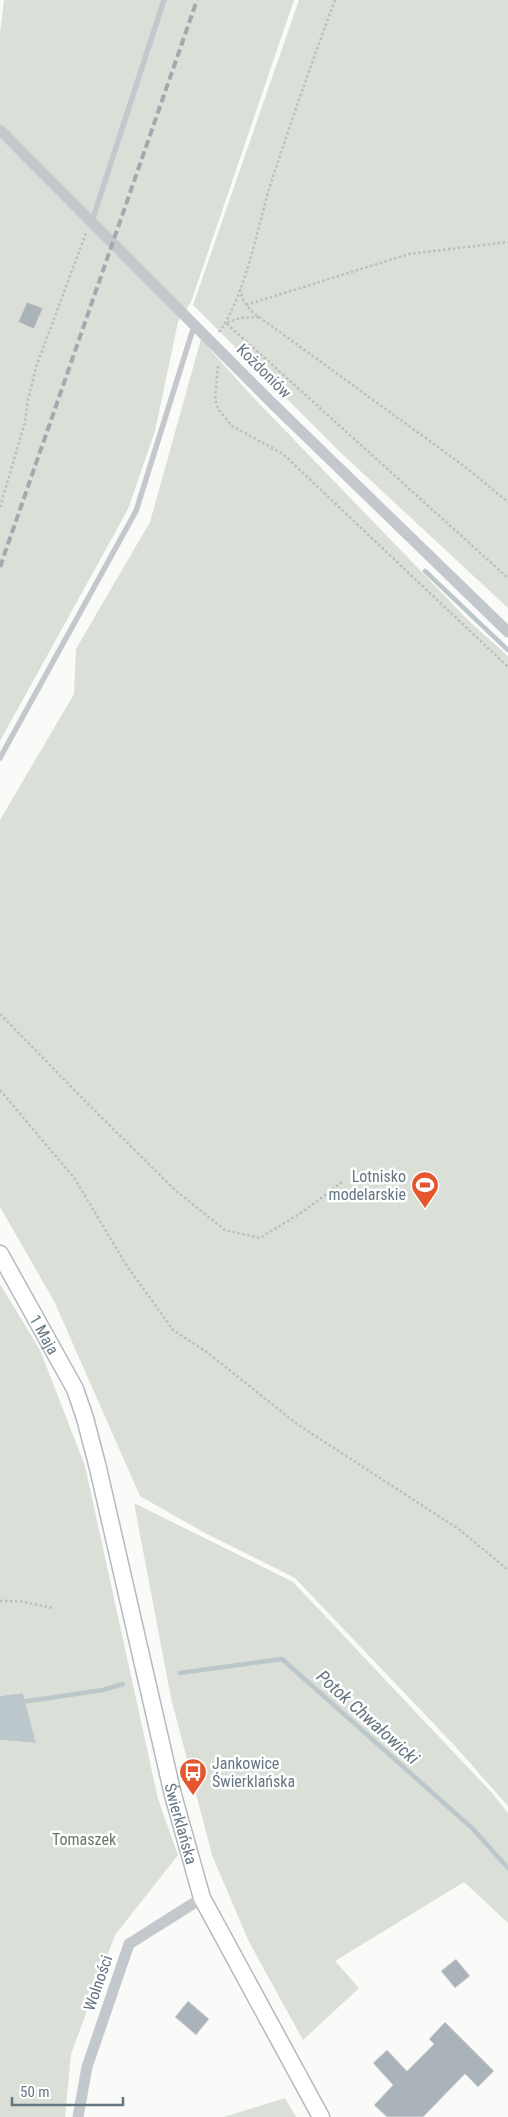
<svg xmlns="http://www.w3.org/2000/svg" width="508" height="2117" viewBox="0 0 508 2117" font-family="'Roboto Condensed',sans-serif">
	<rect width="100%" height="100%" fill="#fafaf8"/>
	<!-- green -->
	<g fill="#dadfd7">
		<path d="M4 0H294L191 302 178 322 155 431 128 509 0 741V34Z"/>
		<path d="M299 0H508V608L339 451 193 305Z"/>
		<path d="M201 339 250 394 471 623 508 656V1806L455 1746 295 1578 203 1532 140 1496 54 1301 0 1207V820L74 694 76 649 150 522Z"/>
		<path d="M0 1284 40 1350 85 1466 158 1799 178 1855 115 1935 71 2054 65 2117H0V1740L36 1743 23 1693 0 1696Z"/>
		<path d="M134 1503 293 1582 492 1793 508 1813V1923L464 1882 335 1961 359 1988 303 2040 248 1940 212 1855 171 1698Z"/>
		<path d="M285 2098 296 2117H224Z"/>
	</g>
	<!-- water -->
	<path fill="#bbc7cb" d="M23 1693 36 1743 0 1740V1696Z"/>
	<g fill="none" stroke-linecap="round" stroke-linejoin="round">
		<!-- stream -->
		<g stroke="#bbc7cb" stroke-width="4.5">
			<path d="M425 571 508 650"/>
			<path d="M180 1673 282 1659 472 1828 508 1868"/>
			<path d="M21 1702 103 1690 123 1684"/>
		</g>
	</g>
	<!-- building -->
	<g fill="#aab3b9" stroke="#dcdcda">
		<path d="M27 302 43 308 34 329 18 322Z"/>
		<path d="M456 1959 470 1976 455 1988 441 1971Z"/>
		<path d="M188 2001 209 2019 196 2035 175 2017Z"/>
		<path d="M445 2022 494 2071 478 2087 465 2074 423 2117H387L374 2105 393 2085 373 2063 387 2050 407 2071 434 2044 429 2039Z"/>
	</g>
	<g fill="none" stroke-linecap="round" stroke-linejoin="round">
		<!-- secondary casing -->
		<g stroke="#b3babf" stroke-width="19">
			<g id="secondary">
				<path id="s1" d="M0 1254 75 1389 85 1418 98 1468 173 1795 202 1898 321 2117"/>
			</g>
		</g>
		<!-- path -->
		<g stroke="#bbbfc2" stroke-width="2.5" stroke-dasharray="2.5 2.5" stroke-linecap="butt">
			<path d="M240 289 243 300 251 311 468 469 508 502"/>
			<path d="M246 305 409 254 508 242"/>
			<path d="M259 317 240 318 226 323 508 578"/>
			<path d="M219 332C245 297 257 229 270 186 290 124 312 62 335 0"/>
			<path d="M218 366 215 399 218 409 232 426 283 454 508 667"/>
			<path d="M0 507 25 422 28 400 36 367 86 233"/>
			<path d="M0 1014 91 1107 175 1190 225 1230 260 1238 304 1211 342 1182"/>
			<path d="M0 1090 75 1179 125 1263 173 1330 208 1353 297 1424 460 1530 508 1570"/>
			<path d="M0 1601H19L53 1608"/>
		</g>
		<!-- service -->
		<g stroke="#c3c8cc" stroke-width="5.5">
			<path d="M92 221 164 0"/>
			<path d="M0 758 136 511 194 326"/>
		</g>
		<!-- minor -->
		<g stroke="#c3c8cc" stroke-width="11">
			<path d="M0 130 272 403 508 632"/>
			<path d="M78 2117 87 2067 129 1944 202 1898"/>
		</g>
		<!-- secondary -->
		<use href="#secondary" stroke="#fff" stroke-width="16"/>
		<!-- rail -->
		<path stroke="#a2aab0" stroke-width="4" stroke-dasharray="8 4" stroke-linecap="butt" d="M0 567 197 0"/>
	</g>
	<!-- icons -->
	<defs>
		<g id="stadium-pin" transform="scale(1.4375)"><path d="M0 17L-7.5 6A9.5 9.5 0 1 1 7.5 6Z" fill="#e4572e" stroke="#fff"/><path d="M0-5a6.5 5 0 1 0 0 10a6.5 5 0 1 0 0-10ZM-3.5-1.8h7v3.6h-7Z" fill="#fff"/></g>
		<g id="bus-pin" transform="scale(1.4375)"><path d="M0 17L-7.5 6A9.5 9.5 0 1 1 7.5 6Z" fill="#e4572e" stroke="#fff"/><path d="M-5-6H5V4H4V6H2V4H-2V6H-4V4H-5ZM-3.5-4V0h7V-4ZM-3.5 1.2v1.5H-2V1.2ZM2 1.2v1.5H3.5V1.2Z" fill="#fff"/></g>
	</defs>
	<g fill-rule="evenodd">
		<use href="#stadium-pin" x="425" y="1185"/>
		<use href="#bus-pin" x="193" y="1772"/>
	</g>
	<g text-anchor="middle" dominant-baseline="central" stroke-width="5" stroke-linejoin="round" paint-order="stroke">
		<!-- street labels -->
		<g font-size="16" fill="#657683" stroke="#fff">
			<text transform="translate(264 371) rotate(45)">Kożdoniów</text>
			<text stroke="none"><textPath href="#s1" startOffset="92">1 Maja</textPath></text>
			<text stroke="none"><textPath href="#s1" startOffset="602">Świerklańska</textPath></text>
			<text transform="translate(98 1983) rotate(-71)">Wolności</text>
		</g>
		<!-- poi labels -->
		<g font-size="16" fill="#657683" stroke="#fff" text-anchor="end">
			<text x="406" y="1176">Lotnisko<tspan x="406" dy="18">modelarskie</tspan></text>
			<text x="212" y="1763" text-anchor="start">Jankowice<tspan x="212" dy="18">Świerklańska</tspan></text>
		</g>
		<!-- park labels -->
		<g font-size="16" fill="#687a64" stroke="#fff">
			<text x="84" y="1839">Tomaszek</text>
		</g>
		<!-- water labels -->
		<g font-size="18" font-style="italic" fill="#60757c" stroke="#fff">
			<text transform="translate(368 1717) rotate(42)">Potok Chwałowicki</text>
		</g>
	</g>
	<!-- scale -->
	<path d="M12 2097v8h111v-8" fill="none" stroke="#657683" stroke-width="2.5"/>
	<text x="20" y="2097" font-size="15" fill="#657683" stroke="#ffffff" stroke-width="4" paint-order="stroke">50 m</text>
</svg>
